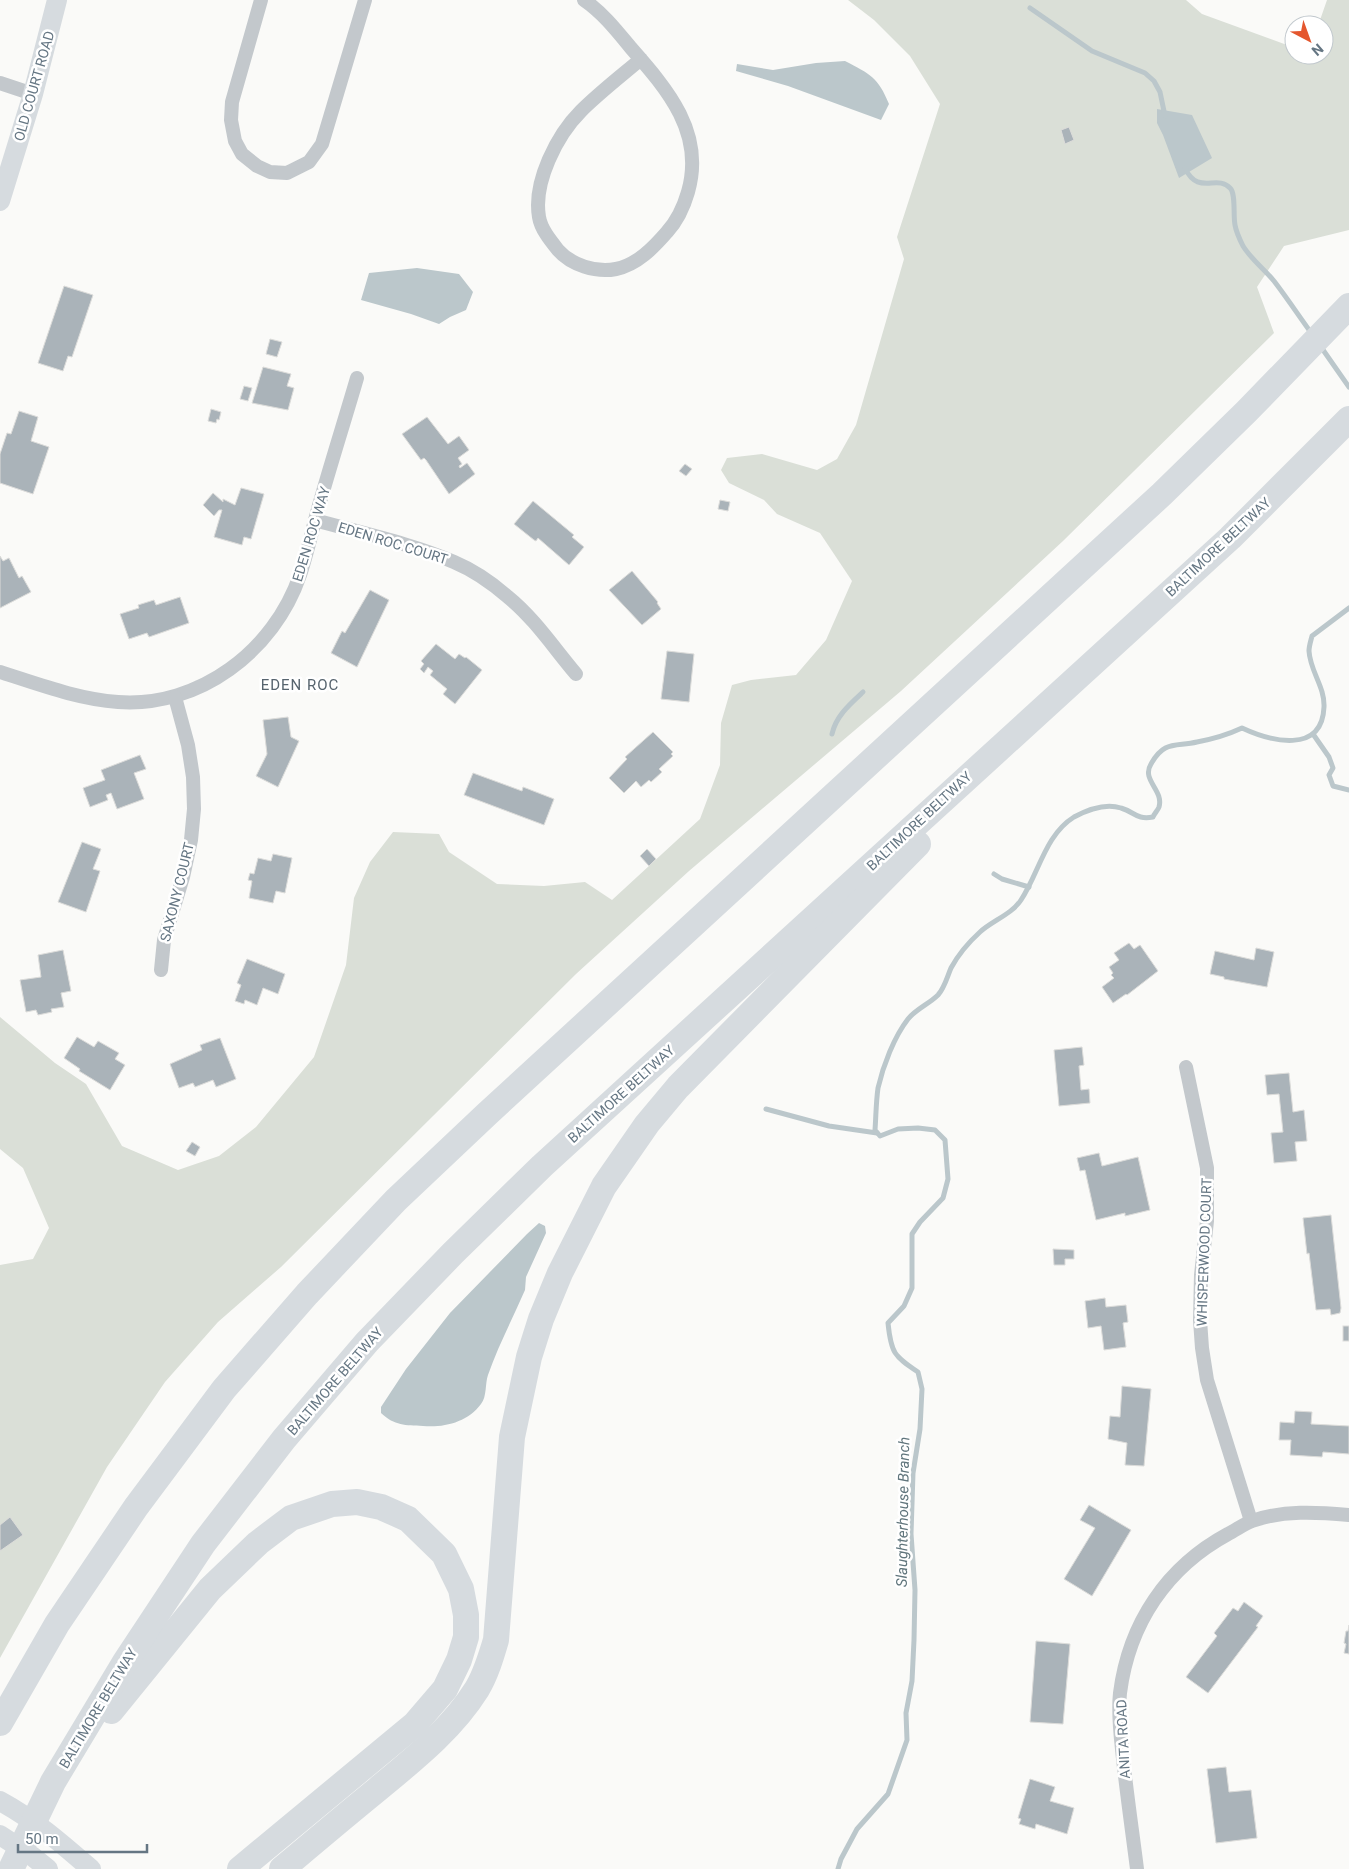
<svg xmlns="http://www.w3.org/2000/svg" width="1349" height="1869" viewBox="0 0 1349 1869" font-family="Roboto,sans-serif">
	<rect width="100%" height="100%" fill="#fafaf8"/>
	<!-- green -->
	<path fill="#dadfd7" d="M848 0H1186L1202 14 1287 45 1294 40V55H1324V25H1316L1319 23 1327 0H1349V230L1284 246 1257 287 1274 333 1063 541 901 691 689 871 576 974 281 1267 218 1322 165 1382 107 1467 0 1658V1265L33 1259 49 1228 23 1168 0 1149V1017L55 1063 86 1084 122 1146 178 1170 219 1156 256 1127 314 1057 346 965 354 898 370 862 393 832 439 834 449 852 497 884 544 886 585 882 612 900 700 819 720 765 721 723 732 685 751 680 796 675 826 640 852 581 820 533 777 514 764 500 729 483 721 470 727 458 762 454 817 470 837 459 856 425 904 259 897 237 940 104 910 56 874 20Z"/>
	<!-- water -->
	<g fill="#bbc7cb">
		<path d="M845 61C870 74 878 77 889 104L881 120 788 86 736 71 737 64 773 70 816 63Z"/>
		<path d="M1157 109 1192 115 1212 158 1179 178 1163 135 1157 123Z"/>
		<path d="M417 268 459 274 473 292 466 310 450 317 439 324 411 314 361 300 369 273Z"/>
		<path d="M539 1223 545 1226 546 1233 526 1277 525 1290C513 1318 498 1346 488 1375 485 1383 487 1397 481 1404 468 1422 444 1428 423 1426 405 1425 395 1426 381 1413V1407L406 1369 450 1313 527 1234Z"/>
	</g>
	<g fill="none" stroke-linecap="round" stroke-linejoin="round">
		<!-- stream -->
		<g stroke="#bbc7cb" stroke-width="5">
			<path d="M1030 8 1092 51 1145 73 1154 81 1160 92 1165 116"/>
			<path d="M1185 168C1198 196 1217 174 1230 188 1236 193 1233 216 1235 225 1236 231 1240 240 1243 246 1251 259 1264 269 1274 281 1287 298 1299 316 1312 334"/>
			<path d="M1321 347 1349 387"/>
			<path d="M832 734C836 716 850 704 863 692"/>
			<path d="M1313 734 1329 757 1333 768 1329 775 1333 786 1349 790"/>
			<path d="M994 874 1002 879 1029 887"/>
			<path d="M766 1109 829 1126 877 1133"/>
			<path d="M838 1869 841 1859 857 1829 888 1794 907 1740 906 1713 912 1681 914 1640 915 1590 911 1534 913 1473 920 1429 922 1389 918 1372C894 1356 891 1353 888 1323L904 1306 912 1288V1234L920 1222 943 1198 948 1179 945 1140 935 1130 918 1128 898 1129 880 1136 875 1130C876 1116 876 1102 878 1088 883 1066 894 1037 908 1019 916 1009 929 1004 938 995 945 987 947 977 951 968 958 955 969 942 980 932 992 921 1012 914 1021 900 1039 873 1045 835 1074 817 1087 810 1106 803 1121 808 1135 812 1136 820 1153 817 1154 814 1158 810 1159 807 1164 790 1141 780 1151 764 1164 740 1176 747 1197 742 1213 739 1227 735 1242 728 1270 741 1322 755 1324 707 1325 687 1310 671 1309 651 1309 646 1311 640 1312 636L1349 608"/>
		</g>
	</g>
	<!-- building -->
	<g fill="#aab3b9" stroke="#dcdcda">
		<path d="M1069 127 1074 140 1065 144 1061 130Z"/>
		<path d="M64 286 93 295 72 357 68 356 63 371 38 363Z"/>
		<path d="M270 339 282 342 277 357 266 354Z"/>
		<path d="M263 367 291 374 287 386 294 388 288 410 252 403Z"/>
		<path d="M244 386 252 388 248 401 240 399Z"/>
		<path d="M211 409 221 412 219 420 217 419 216 423 208 421Z"/>
		<path d="M19 411 38 417 31 441 49 447 33 494 0 483V454L7 433 11 434Z"/>
		<path d="M427 417 448 444 459 436 469 450 458 458 462 464 459 466 460 468 467 463 475 474 449 494 426 460 424 458 421 460 402 434Z"/>
		<path d="M685 464 692 469 686 476 679 471Z"/>
		<path d="M241 488 264 494 251 539 244 537 242 545 214 537 222 510H219L214 516 203 505 213 493 223 502V499L235 505Z"/>
		<path d="M720 500 730 502 728 511 718 509Z"/>
		<path d="M533 501 574 535 572 537 584 547 569 565 538 538 536 541 534 540 514 524Z"/>
		<path d="M0 556 3 561 9 558 19 578 22 576 31 592 0 608Z"/>
		<path d="M632 571 658 602 657 603 661 609 642 625 609 590Z"/>
		<path d="M370 590 389 600 357 667 331 653 342 631 345 633Z"/>
		<path d="M180 597 189 623 149 637 147 633 129 639 120 614 139 608 138 605 154 600 156 605Z"/>
		<path d="M436 644 455 659 459 654 465 658 466 657 482 670 455 704 443 694 447 689 430 675 433 671 428 667 424 673 420 669 424 664 421 661Z"/>
		<path d="M667 651 694 654 689 702 661 699Z"/>
		<path d="M288 717 291 737 299 741 278 787 256 776 267 754 263 720Z"/>
		<path d="M653 732 673 752 671 754 673 756 659 769 662 772 651 782 649 780 641 787 636 781 624 793 609 778 627 759 625 757Z"/>
		<path d="M140 755 146 769 134 773 144 799 117 809 111 793 106 795 108 800 90 807 83 788 105 780 101 770Z"/>
		<path d="M473 773 522 791 523 787 554 799 544 825 464 795Z"/>
		<path d="M82 842 101 849 93 869 100 871 86 912 58 902Z"/>
		<path d="M647 849 656 859 649 866 640 856Z"/>
		<path d="M273 854 292 858 285 893 276 891 273 903 249 898 252 881 248 880 250 873 254 874 258 858 271 861Z"/>
		<path d="M1129 943 1134 949 1140 945 1158 971 1127 995 1126 994 1113 1003 1102 987 1114 978 1111 975 1113 973 1109 967 1119 960 1114 953Z"/>
		<path d="M1256 948 1274 952 1267 987 1224 979V977L1210 974 1215 951 1254 960Z"/>
		<path d="M63 950 71 991 61 993 64 1007 51 1009 52 1012 38 1015 36 1010 26 1012 20 980 41 977 38 955Z"/>
		<path d="M247 959 285 974 278 994 263 988 257 1005 245 1000 244 1004 235 1001 241 985 237 983Z"/>
		<path d="M77 1037 94 1047 98 1041 119 1053 115 1059 125 1065 110 1090 79 1071 80 1069 64 1058Z"/>
		<path d="M220 1038 236 1079 216 1087 213 1080 195 1087 193 1083 179 1088 170 1064 202 1050 200 1045Z"/>
		<path d="M1082 1047 1084 1065 1079 1066 1081 1090 1089 1089 1090 1103 1059 1106 1054 1050Z"/>
		<path d="M1289 1073 1293 1112 1304 1110 1307 1141 1295 1142 1297 1161 1274 1163 1271 1133 1283 1132 1279 1094 1267 1095 1265 1075Z"/>
		<path d="M192 1142 200 1147 195 1156 186 1151Z"/>
		<path d="M1099 1153 1102 1166 1138 1157 1150 1210 1125 1216V1213L1096 1220 1085 1170 1080 1171 1077 1158Z"/>
		<path d="M1331 1215 1341 1308 1340 1313 1331 1315 1330 1309 1316 1310 1309 1253 1307 1254 1303 1218Z"/>
		<path d="M1053 1249 1074 1250V1259H1065V1265H1054Z"/>
		<path d="M1105 1298 1106 1307 1126 1305 1128 1322 1123 1323 1126 1347 1104 1350 1101 1326 1088 1328 1085 1301Z"/>
		<rect x="1343" y="1326" width="6" height="15"/>
		<path d="M1122 1386 1151 1389 1144 1466 1125 1465 1127 1443 1108 1439 1110 1416 1120 1417Z"/>
		<path d="M1295 1411 1312 1412 1311 1424 1349 1426V1454L1323 1452 1322 1457 1290 1455 1291 1440H1279L1280 1422 1294 1423Z"/>
		<path d="M1089 1505 1131 1530 1092 1596 1064 1579 1095 1528 1080 1520Z"/>
		<path d="M10 1517 23 1535 0 1551V1525Z"/>
		<path d="M1244 1602 1263 1616 1256 1626 1258 1627 1208 1693 1186 1677 1217 1636 1214 1633 1233 1608 1238 1611Z"/>
		<path d="M1349 1625V1654L1344 1653 1346 1644 1344 1643 1346 1631H1348Z"/>
		<path d="M1036 1641 1070 1644 1063 1724 1030 1722Z"/>
		<path d="M1226 1767 1229 1792 1251 1790 1257 1838 1216 1843 1207 1769Z"/>
		<path d="M1030 1779 1055 1787 1050 1801 1074 1808 1067 1834 1036 1824 1035 1829 1019 1824 1021 1819 1018 1818Z"/>
	</g>
	<g fill="none" stroke-linecap="round" stroke-linejoin="round">
		<!-- street -->
		<g stroke="#c3c8cc" stroke-width="14">
			<path d="M261 0 232 102 231 120 235 141 242 154 257 166 270 172 287 173 309 162 322 144 365 0"/>
			<path d="M584 0C603 13 617 31 631 48 668 90 705 133 688 192 684 206 677 221 667 232 654 247 637 265 616 269 596 273 571 265 558 250 550 240 541 229 539 217 533 182 557 135 581 111 599 93 621 76 641 59"/>
			<path d="M0 83 33 94"/>
			<path d="M315 520C361 533 410 543 454 562 473 570 492 583 508 597 534 618 554 648 576 674"/>
			<path d="M0 672C38 684 77 699 118 702 199 708 274 651 300 575 308 551 313 526 320 502 332 460 345 419 357 378"/>
			<path d="M161 970 164 940 183 877 191 840 194 809 193 777 188 745 175 697"/>
			<path d="M1186 1067 1207 1168V1221L1201 1275 1200 1320 1202 1348 1207 1380 1251 1521"/>
			<path d="M1137 1869C1132 1829 1126 1789 1122 1749 1120 1731 1118 1711 1120 1693 1129 1623 1167 1567 1228 1534 1236 1530 1244 1524 1252 1521 1283 1510 1317 1512 1349 1515"/>
		</g>
		<!-- secondary -->
		<g stroke="#d6dbdf" stroke-width="20">
			<path d="M0 201 33 94 57 0"/>
			<path d="M0 1801C35 1820 61 1843 91 1869"/>
			<path d="M0 1835 32 1856 48 1869"/>
		</g>
		<!-- highway -->
		<g stroke="#d6dbdf" stroke-width="26">
			<path d="M111 1711 210 1589 258 1543 291 1518 332 1504 357 1502 381 1507 408 1519 444 1554 461 1589 466 1615V1637L459 1660 445 1689 415 1724 240 1869"/>
			<path d="M0 1723 57 1624 136 1507 224 1389 307 1294 396 1200 487 1114 1162 494 1246 412 1349 306"/>
			<path d="M11 1869 53 1782 125 1662 203 1544 284 1439 367 1342 453 1253 542 1166 1230 538 1349 419"/>
			<path d="M282 1869C314 1842 346 1815 378 1789 414 1759 452 1729 477 1689 486 1674 491 1657 496 1640L512 1437 529 1357 541 1319 560 1273 604 1186 647 1124 678 1087 918 844"/>
		</g>
	</g>
	<g text-anchor="middle" dominant-baseline="central" stroke-width="5" stroke-linejoin="round" paint-order="stroke">
		<!-- street labels -->
		<g font-size="14" fill="#657683" stroke="#fff">
			<text transform="translate(34 86) rotate(-74)">OLD COURT ROAD</text>
			<text transform="translate(311 534) rotate(-73)">EDEN ROC WAY</text>
			<text transform="translate(393 543) rotate(17)">EDEN ROC COURT</text>
			<text transform="translate(1218 547) rotate(-43)">BALTIMORE BELTWAY</text>
			<text transform="translate(919 821) rotate(-43)">BALTIMORE BELTWAY</text>
			<text transform="translate(177 892) rotate(-76)">SAXONY COURT</text>
			<text transform="translate(621 1094) rotate(-42)">BALTIMORE BELTWAY</text>
			<text transform="translate(1204 1252) rotate(-88)">WHISPERWOOD COURT</text>
			<text transform="translate(335 1381) rotate(-49)">BALTIMORE BELTWAY</text>
			<text transform="translate(98 1708) rotate(-59)">BALTIMORE BELTWAY</text>
			<text transform="translate(1123 1739) rotate(-93)">ANITA ROAD</text>
		</g>
		<!-- neighbourhood labels -->
		<g font-size="15" letter-spacing="1" fill="#57646e" stroke="#fff">
			<text x="300" y="685">EDEN ROC</text>
		</g>
		<!-- water labels -->
		<g font-size="15" font-style="italic" fill="#60757c" stroke="#fff">
			<text transform="translate(903 1512) rotate(-89)">Slaughterhouse Branch</text>
		</g>
	</g>
	<!-- north arrow -->
	<g transform="translate(1309 40) rotate(139)"><circle r="24" fill="#ffffff" stroke="#c1c8cd"/>
	<path d="M0-4L9 19L0 12L-9 19Z" fill="#e4572e"/>
	<text y="-8" font-size="14" font-weight="bold" text-anchor="middle" fill="#657683">N</text>
	</g>
	<!-- scale -->
	<path d="M18 1844v8h129v-8" fill="none" stroke="#657683" stroke-width="2.5"/>
	<text x="25" y="1844" font-size="15" fill="#657683" stroke="#ffffff" stroke-width="4" paint-order="stroke">50 m</text>
</svg>
